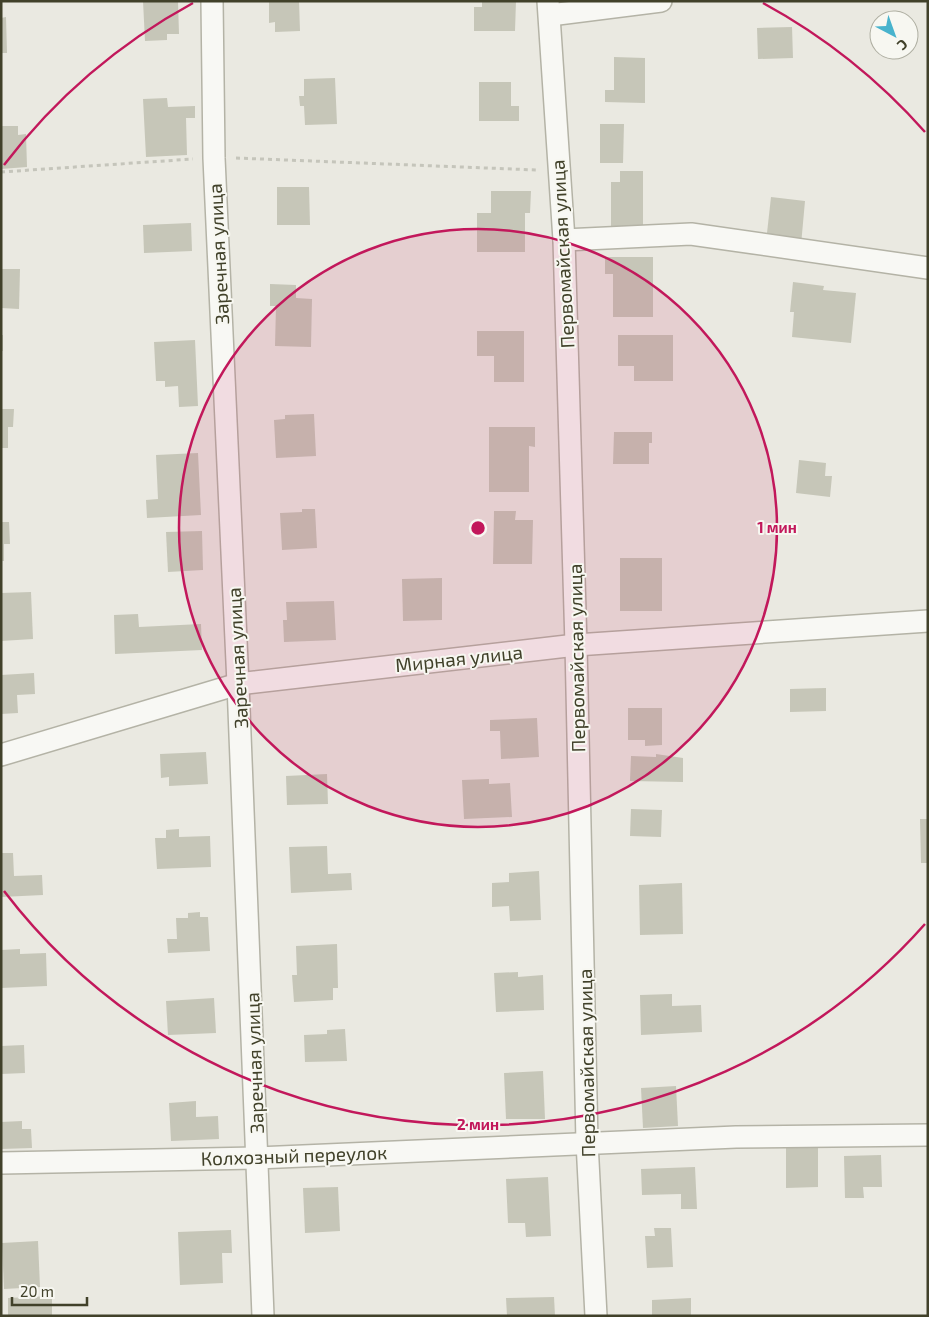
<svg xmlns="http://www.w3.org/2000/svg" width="929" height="1317" viewBox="0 0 929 1317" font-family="'Exo 2',sans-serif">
	<rect width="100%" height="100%" fill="#eae9e1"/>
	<!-- building -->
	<g fill="#c6c6b8">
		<path d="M143 1H178L179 34H167V40L145 41Z"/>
		<path d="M269 1H299L300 31 275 32V22L269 23Z"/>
		<path d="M482 1H516L515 31H474V7H482Z"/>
		<path d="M6 17 7 53H1V18Z"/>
		<path d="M792 27 793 58 758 59 757 28Z"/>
		<path d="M614 57 645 58V103L605 102V90H614Z"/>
		<path d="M335 78 337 124 305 125 304 106H300L299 96H304V79Z"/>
		<path d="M479 82H511V106H519V121H479Z"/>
		<path d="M167 98 168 107 195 106V118H186L187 155 146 157 143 99Z"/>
		<path d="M600 124H624L623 163H600Z"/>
		<path d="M1 126H18V135L26 134 27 167 1 169Z"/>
		<path d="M620 171H643V226H611V182H620Z"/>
		<path d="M277 187H309L310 225H277Z"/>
		<path d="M491 191H531L530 213H525V252H477V213H491Z"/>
		<path d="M771 197 805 201 801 245 766 242Z"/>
		<path d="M191 223 192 251 144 253 143 225Z"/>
		<path d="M605 257H653V317H613V274H605Z"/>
		<path d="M1 269H20L19 309 1 308Z"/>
		<path d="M793 282 824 286 823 290 856 293 851 343 792 337 794 312H790Z"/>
		<path d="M270 284 296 285V298L312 299 311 347 275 346 276 306H270Z"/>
		<path d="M477 331H524V382H494V356H477Z"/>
		<rect x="1" y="335" width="2" height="16"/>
		<path d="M618 335H673V381H634V366H618Z"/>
		<path d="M195 340 198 406 179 407 178 386 165 387V381H156L154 342Z"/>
		<path d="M1 409H14L13 427H8V448H1Z"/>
		<path d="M314 414 316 456 276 458 274 420 285 419V415Z"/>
		<path d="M489 427H535V447L529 446V492H489Z"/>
		<path d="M614 432H652V443H649V464H613Z"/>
		<path d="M198 453 201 515 147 518 146 500 158 499 156 455Z"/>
		<path d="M799 460 826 463 825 476H832L830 497 796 493Z"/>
		<path d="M302 509H315L317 548 282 550 280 513 302 512Z"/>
		<path d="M494 511H516L515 520H533L532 564H493Z"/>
		<path d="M1 522H9L10 544H4V561H1Z"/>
		<path d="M202 531 203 570 168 572 166 532Z"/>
		<rect x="620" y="558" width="42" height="53"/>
		<path d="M442 578V620L403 621 402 579Z"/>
		<path d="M31 592 33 639 1 641V593Z"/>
		<path d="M334 601 336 640 284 642 283 620H287L286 602Z"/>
		<path d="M138 614 139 627 201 624 202 650 115 654 114 615Z"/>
		<path d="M34 673 35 694 17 695 18 713 1 714V675Z"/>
		<path d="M826 688V711L790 712V689Z"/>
		<path d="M628 708H662V745L645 746V740H628Z"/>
		<path d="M537 718 539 757 501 759 500 731H490V720Z"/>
		<path d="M206 752 208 784 169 786V777L161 778 160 754Z"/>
		<path d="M656 754 683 758V782L630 781 631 756 656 757Z"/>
		<path d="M327 774 328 804 287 805 286 776Z"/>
		<path d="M489 779V784L510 783 512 817 464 819 462 780Z"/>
		<path d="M631 809 662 810 661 837 630 836Z"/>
		<path d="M920 819H928V863H921Z"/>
		<path d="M179 829V837L210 836 211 867 157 869 155 838H166V830Z"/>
		<path d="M327 846 328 874 351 873 352 890 291 893 289 847Z"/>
		<path d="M1 853H13L14 876 42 875 43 895 1 897Z"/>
		<path d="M539 871 541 920 510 921 509 906 492 907V883L509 882V873Z"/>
		<path d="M682 883 683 934 640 935 639 885Z"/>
		<path d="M200 912V917H208L210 951 168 953 167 939H177L176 918H188V913Z"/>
		<path d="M337 944 338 988H333V1000L294 1002 292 975H297L296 946Z"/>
		<path d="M20 949V954L46 953 47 986 1 988V950Z"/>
		<path d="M518 972V977L543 975 544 1010 496 1012 494 973Z"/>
		<path d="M672 994V1006L701 1005 702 1032 641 1035 640 995Z"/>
		<path d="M214 998 216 1033 168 1035 166 1001Z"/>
		<path d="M345 1029 347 1061 305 1062 304 1035 327 1034V1030Z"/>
		<path d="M24 1045 25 1073 1 1074V1046Z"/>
		<path d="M543 1071 545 1119H506L504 1073Z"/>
		<path d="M676 1086 678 1126 643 1128 641 1088Z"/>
		<path d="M196 1101V1117L218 1116 219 1139 171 1141 169 1103Z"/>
		<path d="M22 1121V1129H31L32 1148 1 1149V1122Z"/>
		<path d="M818 1147V1187L786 1188V1148Z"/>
		<path d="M881 1155 882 1187H863L864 1198H845L844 1156Z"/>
		<path d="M695 1167 697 1209H681V1194L642 1195 641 1169Z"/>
		<path d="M548 1177 551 1236 526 1237 525 1223H508L506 1179Z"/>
		<path d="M338 1187 340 1231 305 1233 303 1188Z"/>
		<path d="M654 1228H671L673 1267 647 1268 645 1236H655Z"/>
		<path d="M231 1230 232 1253H222L223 1283 180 1285 178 1232Z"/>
		<path d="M38 1241 40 1287 4 1289 2 1243Z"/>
		<path d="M52 1296V1316H8V1298Z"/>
		<path d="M554 1297 555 1316H507L506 1298Z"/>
		<path d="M691 1298V1316H652V1300Z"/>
	</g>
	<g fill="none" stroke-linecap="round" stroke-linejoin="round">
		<!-- street casing -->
		<g stroke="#b4b3a6" stroke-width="24">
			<g id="street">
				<path d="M212 1 214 158 238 684 263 1316"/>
				<path d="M548 1 564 240 576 645 587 1142 596 1316"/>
				<path d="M550 15 661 1"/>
				<path d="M564 240 691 234 928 268"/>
				<path d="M1 755 238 684 576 645 928 621"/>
				<path d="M1 1163 257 1158 736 1137 928 1135"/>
			</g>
		</g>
		<!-- path -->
		<g stroke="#c5c5bb" stroke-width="3" stroke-dasharray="4 4" stroke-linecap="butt">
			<path d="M236 158 537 170"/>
			<path d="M1 172 193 159"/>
		</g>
		<!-- street -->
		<use href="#street" stroke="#f8f8f4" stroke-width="21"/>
	</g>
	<!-- distance rings -->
	<circle cx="478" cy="528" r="299" fill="#c2185b" fill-opacity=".12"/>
	<g fill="none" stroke="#c2185b" stroke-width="2.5">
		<circle cx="478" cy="528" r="299"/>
		<path d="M925 924A597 597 0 0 1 4 891M4 165A597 597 0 0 1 193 3M763 3A597 597 0 0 1 925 132"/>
	</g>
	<g text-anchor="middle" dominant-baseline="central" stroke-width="4" stroke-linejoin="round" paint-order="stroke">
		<!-- street labels -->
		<g font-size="19" fill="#41412a" stroke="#f7f7f1">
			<text transform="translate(218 254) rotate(-93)">Заречная улица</text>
			<text transform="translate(562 254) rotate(-93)">Первомайская улица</text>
			<text transform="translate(237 658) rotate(-93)">Заречная улица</text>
			<text transform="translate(459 658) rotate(-6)">Мирная улица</text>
			<text transform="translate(576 658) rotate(-91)">Первомайская улица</text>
			<text transform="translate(254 1063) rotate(-92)">Заречная улица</text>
			<text transform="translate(586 1063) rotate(-91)">Первомайская улица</text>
			<text transform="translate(294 1155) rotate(-2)">Колхозный переулок</text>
		</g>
	</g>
	<circle cx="478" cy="528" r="8" fill="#c2185b" stroke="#f7f7f1" stroke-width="2.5"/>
	<g font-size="15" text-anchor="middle" font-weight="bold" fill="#c2185b" stroke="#f7f7f1" stroke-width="4" stroke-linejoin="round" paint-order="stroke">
		<text x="777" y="533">1 мин</text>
		<text x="478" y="1130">2 мин</text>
	</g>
	<!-- border -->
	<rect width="929" height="1317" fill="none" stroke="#41412a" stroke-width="5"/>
	<!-- north arrow -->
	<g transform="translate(894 35) rotate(139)"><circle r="24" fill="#f7f7f1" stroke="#aeaea1"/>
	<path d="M0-4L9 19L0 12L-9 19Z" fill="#48b3cd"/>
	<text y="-8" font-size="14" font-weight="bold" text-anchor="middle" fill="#41412a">С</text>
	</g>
	<!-- scale -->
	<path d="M12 1297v8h75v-8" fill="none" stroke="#41412a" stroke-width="2.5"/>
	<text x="20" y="1297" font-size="15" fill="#41412a" stroke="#f7f7f1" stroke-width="4" paint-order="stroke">20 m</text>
</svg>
